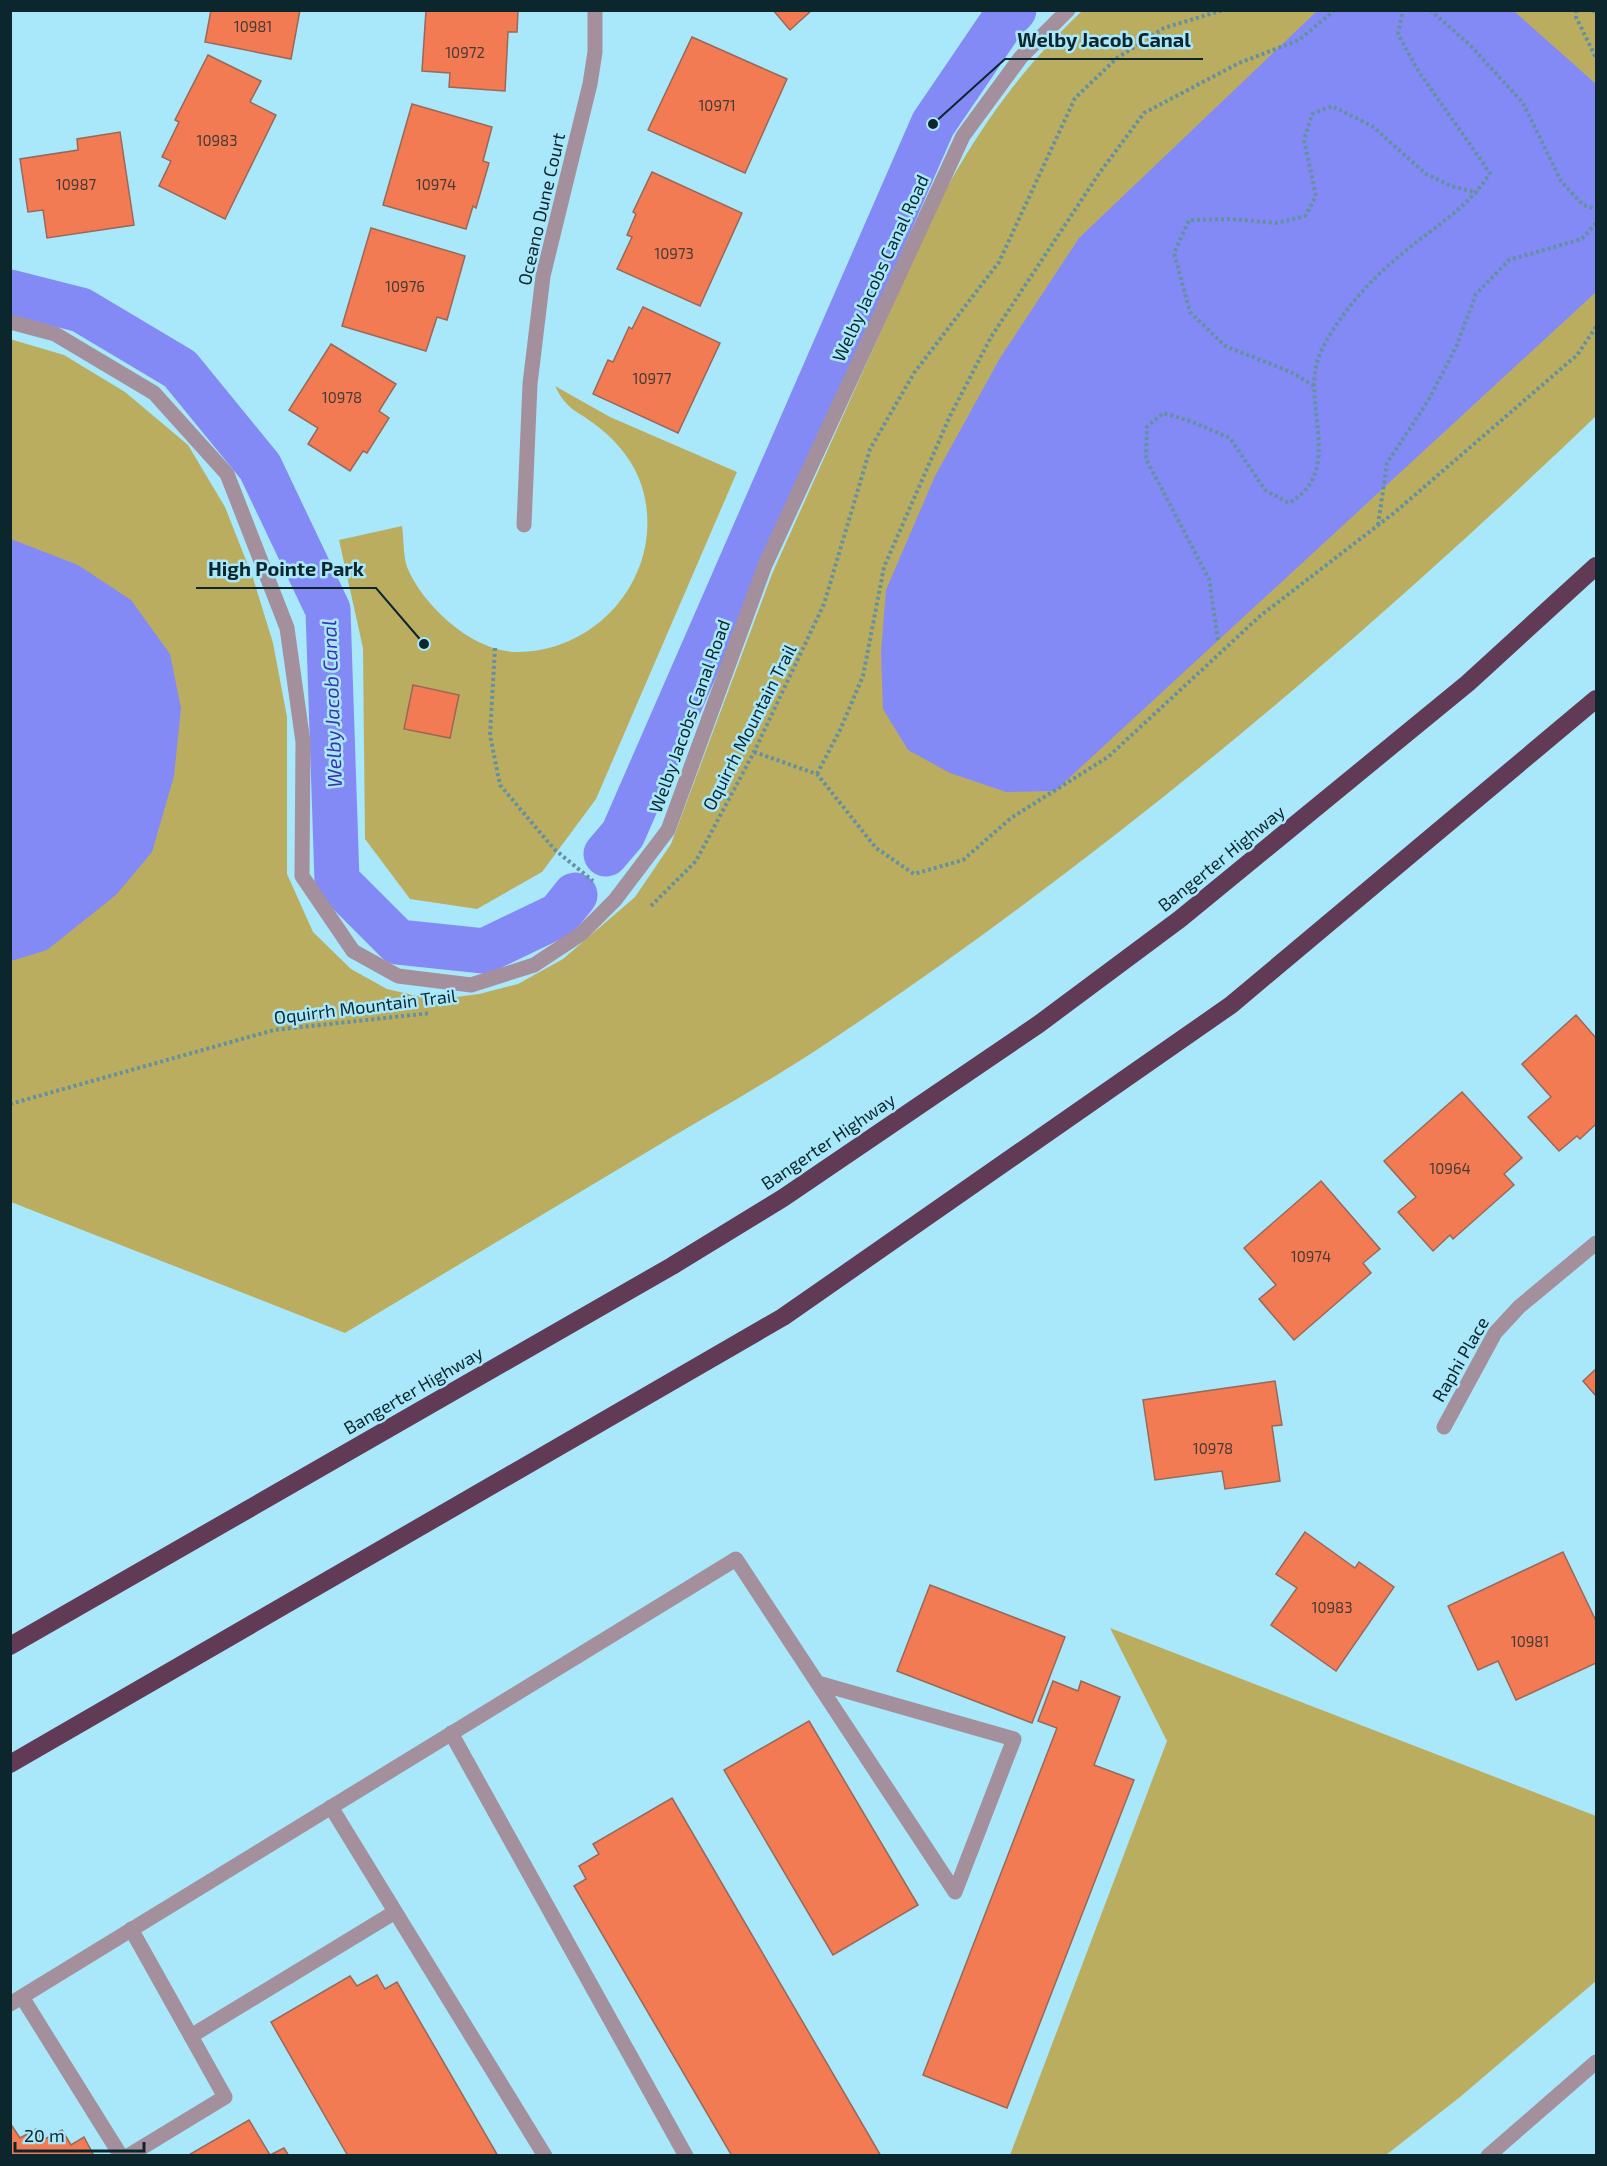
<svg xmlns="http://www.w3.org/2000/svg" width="1607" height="2166" viewBox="0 0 1607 2166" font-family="'Exo 2',sans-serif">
	<rect width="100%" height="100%" fill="#a9e7fa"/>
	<!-- green -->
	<g fill="#bbad60">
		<path d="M1082 11H1596V416C1356 646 1099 863 821 1047 765 1084 705 1117 647 1152 547 1212 446 1272 345 1333L11 1202 10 339 64 355 125 392 188 445 225 507 253 578 273 643 287 717V874L313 932 351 969 387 989 434 1000 479 994 518 984 563 959 635 897 671 844 772 574 939 202C979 128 1021 69 1082 11Z"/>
		<path d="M555 386 610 417 737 472 596 799 542 872 477 909 410 899 365 839 363 648 339 540 402 526C404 539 403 556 407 567 423 606 473 652 517 652 602 652 667 569 642 487 635 463 616 440 597 426 576 409 568 412 555 386Z"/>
		<path d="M1110 1628 1596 1816V1981L1460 2097 1386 2155H1010L1167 1741Z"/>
	</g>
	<!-- water -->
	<g fill="#838af6">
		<path d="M1317 11H1514L1596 84V292L1055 791 1006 792 950 773 908 750 883 709 881 652 886 590 935 476 1000 358 1079 238Z"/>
		<path d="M11 539 78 565 131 600 170 654 181 708 174 776 152 852 116 895 47 950 11 961Z"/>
	</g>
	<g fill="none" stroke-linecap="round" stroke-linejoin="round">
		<!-- canal -->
		<g stroke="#838af6" stroke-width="45">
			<path d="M10 292 81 310 180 369 260 467 328 610 337 881 398 942 484 951 559 915 575 895"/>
			<path d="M606 854 623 834 933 124 1003 21 1014 10"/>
		</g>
	</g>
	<!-- building -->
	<g fill="#f37b53" stroke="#996858" stroke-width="1.5">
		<path d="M211 10H300L291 59 205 42Z"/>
		<path d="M426 10H518L517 32H508L505 91 449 87 450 73 422 71Z"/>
		<path d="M773 10H812L790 30Z"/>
		<path d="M692 37 787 79 745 173 648 130Z"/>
		<path d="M208 55 261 81 250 102 276 115 225 219 159 186 171 161 162 157 179 122 175 120Z"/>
		<path d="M412 104 492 127 483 161 489 163 476 208 473 206 466 229 383 205Z"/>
		<path d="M120 132 134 225 47 238 43 210 28 212 20 159 78 150 77 139Z"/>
		<path d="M652 172 742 213 700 306 617 269 632 237 627 235 636 214 633 212Z"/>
		<path d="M371 228 465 256 447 320 437 317 426 351 342 326Z"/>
		<path d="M643 307 720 343 678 433 593 394 608 360 613 362 629 327 632 329Z"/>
		<path d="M331 344 396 384 379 411 389 418 367 453 363 451 350 471 308 444 318 428 289 410Z"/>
		<path d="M413 685 459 695 450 738 404 729Z"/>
		<path d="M1576 1015 1596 1038V1124L1580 1139 1577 1136 1559 1151 1528 1117 1551 1097 1522 1064Z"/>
		<path d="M1462 1092 1522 1158 1504 1174 1514 1185 1453 1239 1450 1235 1433 1251 1398 1212 1416 1197 1384 1161Z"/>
		<path d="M1321 1181 1380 1249 1363 1263 1371 1273 1294 1340 1259 1299 1276 1285 1244 1248Z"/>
		<path d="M1596 1369V1396L1583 1381Z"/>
		<path d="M1275 1381 1282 1425 1272 1426 1280 1481 1225 1489 1222 1471 1155 1480 1143 1400Z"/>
		<path d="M1305 1532 1355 1568 1359 1562 1394 1587 1336 1671 1271 1625 1297 1588 1276 1574Z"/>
		<path d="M1563 1552 1596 1621V1663L1516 1700 1498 1661 1478 1670 1448 1606Z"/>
		<path d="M930 1585 1065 1637 1032 1723 897 1671Z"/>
		<path d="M1053 1681 1078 1691 1081 1681 1120 1697 1094 1765 1134 1780 1007 2108 923 2075 1057 1728 1038 1721Z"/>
		<path d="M809 1721 918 1905 833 1955 724 1770Z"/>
		<path d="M672 1798 881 2156H732L574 1886 586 1879 579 1866 599 1854 593 1844Z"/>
		<path d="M377 1975 385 1989 397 1982 498 2156H348L271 2022 350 1976 357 1986Z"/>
		<path d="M249 2120 270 2155 284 2148 289 2156H187Z"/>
		<path d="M10 2123 20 2138 36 2129 43 2140 62 2130 71 2145 84 2137 94 2156H10Z"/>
	</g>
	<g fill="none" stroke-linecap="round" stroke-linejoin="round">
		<!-- path -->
		<g stroke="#63919f" stroke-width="4" stroke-dasharray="3 3" stroke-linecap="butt">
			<path d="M1430 10 1470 45 1523 103 1561 181 1583 205 1596 209"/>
			<path d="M1576 10V17L1596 58"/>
			<path d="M1593 10 1596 14"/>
			<path d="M1314 386 1291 372 1225 346 1190 312 1174 253 1189 220 1229 219 1277 223 1305 216 1316 196 1304 140 1312 114 1332 106 1372 126 1426 174 1451 186 1478 193"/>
			<path d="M1378 525 1387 463 1428 401 1456 347 1476 294 1509 260 1582 239 1596 223"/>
			<path d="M1218 640 1209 579 1146 459 1147 427 1163 413 1190 421 1230 438 1265 490 1289 503C1349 469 1295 398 1323 347 1342 311 1371 279 1403 253 1433 228 1469 207 1490 173L1419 72 1398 34 1403 10"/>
			<path d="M495 648 490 735 500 785 554 849 593 881"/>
			<path d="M754 752 817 774 876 848 914 874 963 860 1011 818 1108 757 1260 616 1394 513 1577 355 1596 327"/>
			<path d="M817 774 840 730 863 676 884 567 950 416 991 337 1098 175 1144 113 1239 63 1299 40 1335 10"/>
			<path d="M651 906 696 861 754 752 824 604 870 449 914 373 999 262 1075 98 1117 58 1164 28 1223 10"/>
			<path d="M10 1104 274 1030 431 1013"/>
		</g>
		<!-- service -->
		<g stroke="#a4909d" stroke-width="15">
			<path d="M10 322 55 334 154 393 227 474 287 628 303 742 302 876 353 951 398 976 471 985 534 965 581 934 615 900 668 830 765 565 963 136 1021 57 1068 10"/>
			<path d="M451 1733 686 2156"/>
			<path d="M331 1807 545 2156"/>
			<path d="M22 1997 121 2156"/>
			<path d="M10 2004 736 1559 955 1892 1014 1739 818 1683"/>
			<path d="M191 2036 395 1912"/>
			<path d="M128 2156 225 2097 131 1929"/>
		</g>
		<!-- minor -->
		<g stroke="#a4909d" stroke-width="15">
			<path d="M524 525 530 384 543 276 590 84 595 52V10"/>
			<path d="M1444 1427 1495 1333 1519 1307 1596 1243"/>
		</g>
		<!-- tertiary -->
		<path stroke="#a4909d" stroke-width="15" d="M1488 2156 1596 2062"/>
		<!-- motorway -->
		<g stroke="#613a56" stroke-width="18">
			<path d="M10 1646 672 1266 783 1198 1039 1024 1180 919 1468 683 1596 566"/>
			<path d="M10 1764 783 1317 1231 1005 1596 699"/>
		</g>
	</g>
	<g text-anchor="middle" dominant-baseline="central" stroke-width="5" stroke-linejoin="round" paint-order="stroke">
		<!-- number labels -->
		<g font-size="15" fill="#463b36">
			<text x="253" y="26">10981</text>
			<text x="465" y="52">10972</text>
			<text x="717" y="105">10971</text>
			<text x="217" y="140">10983</text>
			<text x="76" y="184">10987</text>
			<text x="436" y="184">10974</text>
			<text x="674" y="253">10973</text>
			<text x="405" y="286">10976</text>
			<text x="652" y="378">10977</text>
			<text x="342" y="397">10978</text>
			<text x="1450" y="1168">10964</text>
			<text x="1311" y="1256">10974</text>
			<text x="1213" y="1448">10978</text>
			<text x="1332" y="1607">10983</text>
			<text x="1530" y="1641">10981</text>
		</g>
		<!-- street labels -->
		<g font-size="18" fill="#0c262d" stroke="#a9e7fa">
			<text transform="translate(541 209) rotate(-77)">Oceano Dune Court</text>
			<text transform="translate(880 268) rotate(-65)">Welby Jacobs Canal Road</text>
			<text transform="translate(689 716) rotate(-70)">Welby Jacobs Canal Road</text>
			<text transform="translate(749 727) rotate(-63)">Oquirrh Mountain Trail</text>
			<text transform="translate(1221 858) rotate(-39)">Bangerter Highway</text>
			<text transform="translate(365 1006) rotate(-7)">Oquirrh Mountain Trail</text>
			<text transform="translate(828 1141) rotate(-34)">Bangerter Highway</text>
			<text transform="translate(1460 1359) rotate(-60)">Raphi Place</text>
			<text transform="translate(413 1390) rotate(-30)">Bangerter Highway</text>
		</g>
		<!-- water labels -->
		<g font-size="20" font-style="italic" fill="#3d31ad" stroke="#a9e7fa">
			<text transform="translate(331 704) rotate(-92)">Welby Jacob Canal</text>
		</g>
	</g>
	<!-- callouts -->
	<path fill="none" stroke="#0c262d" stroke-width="2" d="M933 124L1005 59H1203M424 644L376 588H196"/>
	<g fill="#0c262d" stroke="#a9e7fa" stroke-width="2">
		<circle cx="933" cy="124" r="6"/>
		<circle cx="424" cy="644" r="6"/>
	</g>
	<g font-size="20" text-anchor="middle" font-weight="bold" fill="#0c262d" stroke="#a9e7fa" stroke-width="5" stroke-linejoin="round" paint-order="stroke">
		<text x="1104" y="47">Welby Jacob Canal</text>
		<text x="286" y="576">High Pointe Park</text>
	</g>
	<!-- border -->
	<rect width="1607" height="2166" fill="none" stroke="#0c262d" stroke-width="24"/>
	<!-- scale -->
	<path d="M15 2142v9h129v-9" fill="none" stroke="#0c262d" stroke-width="3"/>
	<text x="24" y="2142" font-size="18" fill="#0c262d" stroke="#a9e7fa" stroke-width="4.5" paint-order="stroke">20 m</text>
</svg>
